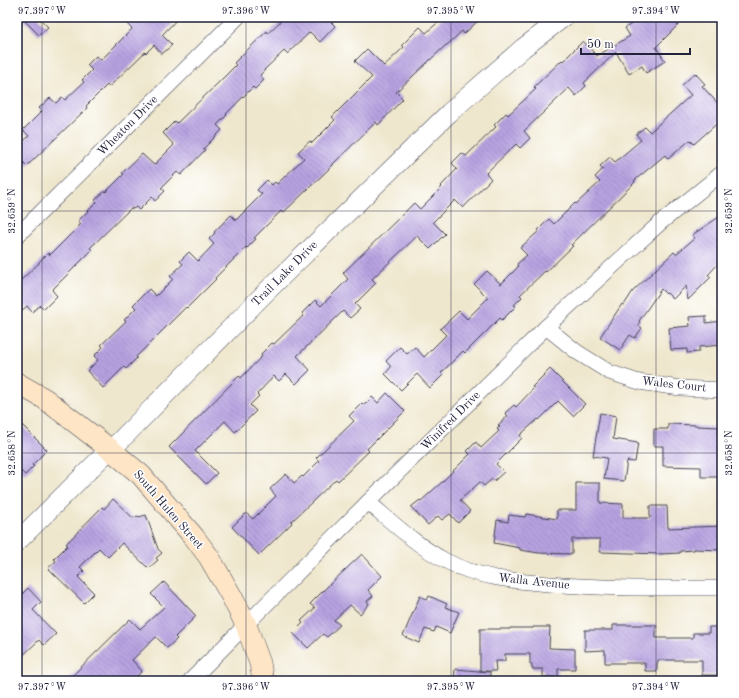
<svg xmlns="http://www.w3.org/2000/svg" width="739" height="698" viewBox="0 0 739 698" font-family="'Old Standard TT',serif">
	<defs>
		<pattern id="building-back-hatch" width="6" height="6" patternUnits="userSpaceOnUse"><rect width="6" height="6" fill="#b7a2e1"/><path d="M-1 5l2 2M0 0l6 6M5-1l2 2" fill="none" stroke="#9484b8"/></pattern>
	</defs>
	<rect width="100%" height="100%" fill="#fff"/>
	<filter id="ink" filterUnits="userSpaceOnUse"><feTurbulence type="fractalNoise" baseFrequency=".025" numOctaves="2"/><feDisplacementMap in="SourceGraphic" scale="8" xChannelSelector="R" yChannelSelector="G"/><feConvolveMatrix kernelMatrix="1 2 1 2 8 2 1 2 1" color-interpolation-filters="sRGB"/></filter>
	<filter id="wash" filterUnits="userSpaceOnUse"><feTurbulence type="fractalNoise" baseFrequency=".012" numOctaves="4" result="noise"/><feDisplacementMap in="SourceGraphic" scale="16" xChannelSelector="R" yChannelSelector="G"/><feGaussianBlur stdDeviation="0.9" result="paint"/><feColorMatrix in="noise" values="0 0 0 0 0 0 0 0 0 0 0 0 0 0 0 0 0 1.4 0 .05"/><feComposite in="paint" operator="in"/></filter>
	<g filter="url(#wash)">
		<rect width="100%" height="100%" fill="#efe7cd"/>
		<g id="blocks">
			<!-- building -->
			<g fill="url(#building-back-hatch)">
				<path d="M21 17H38L48 27 39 35Z"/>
				<path d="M134 17H179L162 35 172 45 162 54 154 45 146 53 145 52 109 87 107 85 86 106 87 108 27 166 17 156V147L29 136 23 130 42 111 39 108 50 98 56 103 62 97 65 100 84 82 82 80 92 70 87 65 96 56 101 60 132 29 127 24Z"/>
				<path d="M285 17H326L335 26 320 42 310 32 287 54 284 51 264 70H265L260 75 264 80 255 89 253 87 226 114 227 115 217 125 222 130 203 149 205 150 181 175 177 172 161 188 165 191 155 201 152 197 139 210 136 207 133 209 131 208 90 248 92 250 52 290 57 296 44 309 40 305 32 312 27 306 17 315V284L39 263V262L48 253 50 255 81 224 78 221 97 202 95 200 105 191 106 192 124 174 122 173 142 154 154 165 174 145 163 133 175 121 177 123 219 82 236 65 234 63 244 53 267 31 268 33Z"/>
				<path d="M444 17H482L464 34 462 31 447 45H446L396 92 403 99 378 125 376 122 333 164V165L283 213 281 211 254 238 256 239 247 248 246 247 215 278 216 279 187 308 186 307 136 357 137 358 126 369 124 367 103 388 87 371 98 360 94 356 103 347 101 345 126 321 124 320 136 308 133 305 149 289 156 296 173 279 170 276 183 264 180 261 189 252 198 261 214 244 209 239 215 233 214 232 231 215 236 220 262 194 257 190 267 180 272 185 275 182 277 184 304 158 298 152 310 141 312 143 335 120 332 117 372 77 355 61 367 49 384 66 404 47 402 45 420 27 426 33Z"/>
				<path d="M643 17H686L656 47 665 61 646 73 642 66 629 74 616 52 584 83 586 86 576 96 569 88 524 131 530 138 520 148 516 144 486 173 491 179 463 208 455 200 433 222 445 234 430 249 417 236 372 279 376 283 355 304 360 309 350 318 343 311 297 356 310 370 296 384 286 374 279 381 274 376 257 394 259 396 250 405 256 411 235 432 225 421 195 451 217 473 206 484 169 447 239 376 241 378 262 356 261 354 272 343 274 344 304 315 302 313 315 300 321 306 348 279 343 273 414 203 420 209 442 187 441 186 457 169 452 163 462 153 466 156 496 127 494 125 506 113 508 115 536 89 534 87 562 60 563 61 583 41 597 56 630 36 625 28Z"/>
				<path d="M695 73 705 84 702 86 722 108V119L694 144 690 140 668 159 665 155 634 181 635 182 571 245 573 246 546 272 545 271 520 295 522 297 514 305 516 306 502 320 500 318 465 353 463 351 441 373 443 375 430 388 417 374 401 390 385 374 391 367 386 361 400 347 407 354 415 347 424 357 446 335 440 329 459 311 467 319 488 298 474 284 487 271 501 284 518 267 517 264 527 255 520 248 539 231 538 230 549 219 554 224 575 203 576 204 600 182 595 177 603 169 600 166 610 157 615 162 641 140 636 134 645 127 650 132 691 95 682 85Z"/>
				<path d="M722 215V262L717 265 708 275 711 277 688 300 686 286 673 299 667 293 666 294 661 289 639 321 640 322 638 325 642 328 635 338 630 335 620 350 600 337 622 304 624 305 633 291 674 252 676 254 695 238 692 235Z"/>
				<path d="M706 316V323L722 321V345L699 347V352L687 353V349L671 350 669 328 690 326 689 317Z"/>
				<path d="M550 369 585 404 573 416 558 401 539 420 538 419 520 435 522 438 496 464 504 472 494 481 492 479 484 486 480 482 460 500 470 511 458 523 450 514 442 520 438 516 428 525 411 507 420 500 421 501 442 482 470 454 467 451 476 442 481 448 499 431 497 429 500 427 498 425 508 416 505 413 514 405 516 407 534 388 532 387Z"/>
				<path d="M387 393 405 411 367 449 369 451 338 481 336 479 291 522 292 523 259 555 232 527 246 513 253 519 276 496 270 489 286 474 294 483 302 476 303 477 319 461 316 458 354 421 349 416 362 403 364 405 372 397 378 403Z"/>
				<path d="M600 413 616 416 613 439 638 443 635 462 627 461 624 481 604 479 607 458 593 456Z"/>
				<path d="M17 420 47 450 32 465 34 466 25 475 17 467Z"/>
				<path d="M668 424 697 425V426L719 427V439H722V477H701V467L663 466V446H654V429H668Z"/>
				<path d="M576 483H600V503L623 504V518H650V506H667L668 528 722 526V550L694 549V550L680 551V553L660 554 600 552V539H572V554L539 553 520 550V548L494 543 497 520 508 522 509 515 525 517 526 514 557 519V510H576Z"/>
				<path d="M113 499 133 518 138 516 139 517 146 515 158 549 162 553 156 558 158 560 149 568 147 566V567L122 543 108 557 99 548 80 567 84 571 78 577 94 593 84 603 48 568 56 561 54 559 68 545 66 544 102 507 104 509Z"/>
				<path d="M362 554 382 576 368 590 373 596 367 601 369 604 360 614 350 605 334 620 340 625 327 637 323 634 308 648 293 633 303 623 301 621 315 608 310 604 329 585Z"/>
				<path d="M164 582 196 616 175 637 177 639 167 648 156 637 132 660 142 671 132 681H67L130 619 140 629 164 607 151 594Z"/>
				<path d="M28 588 41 602 33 610 56 634 44 645 39 640 17 661V599Z"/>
				<path d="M420 596 427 600 429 596 447 604 445 607 459 612 450 633 436 627 434 632 425 629 419 643 403 636Z"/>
				<path d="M613 625H656V638H693V633H709V627H722V657H720V675H702V660H658V663H657V671H645V663H605V650L585 651V630H613Z"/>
				<path d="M533 627H550L549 648 575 649V669H558V677H543V669H532V664H530V654H505V661H495L496 671H480V629H510V628H533Z"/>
				<path d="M455 669 490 672V681H454Z"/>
			</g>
		</g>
	</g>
	<g filter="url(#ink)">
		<use href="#blocks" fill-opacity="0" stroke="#414051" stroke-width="1"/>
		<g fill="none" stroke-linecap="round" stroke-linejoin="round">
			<!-- minor casing -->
			<g stroke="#414051" stroke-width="16">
				<g id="minor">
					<path d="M17 236 238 17"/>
					<path d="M546 327 577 352 609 372 639 382 680 388 722 390"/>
					<path d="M368 502C393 523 417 546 446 561 478 578 513 581 549 584 606 589 664 588 722 588"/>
					<path d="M190 681 368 502 546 327 660 223 722 173"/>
				</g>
			</g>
			<!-- tertiary casing -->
			<g stroke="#414051" stroke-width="20">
				<path id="tertiary" d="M17 542 106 453 111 450 267 291 449 113 523 48 564 17"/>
			</g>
			<!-- secondary casing -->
			<g stroke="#414051" stroke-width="22">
				<path id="secondary" d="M17 383 45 399 111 450 141 475 194 537 209 557 232 597 246 625 260 663 263 681"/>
			</g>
			<!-- minor -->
			<use href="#minor" stroke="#fff" stroke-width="15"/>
			<!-- tertiary -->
			<use href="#tertiary" stroke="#fff" stroke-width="19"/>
			<!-- secondary -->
			<use href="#secondary" stroke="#fde5c5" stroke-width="21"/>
		</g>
	</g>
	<!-- ticks -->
	<path fill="none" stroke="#22223b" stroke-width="1" stroke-opacity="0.45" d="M42 17V681M246 17V681M451 17V681M656 17V681M17 211H722M17 453H722"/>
	<g text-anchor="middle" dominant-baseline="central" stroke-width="3" stroke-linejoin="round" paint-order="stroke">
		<!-- street labels -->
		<g font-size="12" fill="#22223b" stroke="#fff">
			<text transform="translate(128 126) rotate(-45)">Wheaton Drive</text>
			<text transform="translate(285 274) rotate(-45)">Trail Lake Drive</text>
			<text transform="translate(674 385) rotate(6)">Wales Court</text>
			<text transform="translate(451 421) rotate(-45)">Winifred Drive</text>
			<text transform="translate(168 510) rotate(49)">South Hulen Street</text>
			<text transform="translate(534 582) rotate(6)">Walla Avenue</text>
		</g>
	</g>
	<!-- margin -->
	<rect width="739" height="698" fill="none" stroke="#fff" stroke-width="44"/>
	<!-- scale -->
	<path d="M581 48v6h109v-6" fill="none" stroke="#22223b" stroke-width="2"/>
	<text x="587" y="48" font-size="12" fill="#22223b" stroke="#ffffff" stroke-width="3" paint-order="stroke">50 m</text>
	<rect x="22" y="22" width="695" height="654" fill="none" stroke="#22223b" stroke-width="1.5"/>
	<g font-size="10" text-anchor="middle" fill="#22223b">
		<text x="42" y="14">97.397°W</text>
		<text x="246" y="14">97.396°W</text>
		<text x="451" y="14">97.395°W</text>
		<text x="656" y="14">97.394°W</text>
		<text transform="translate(11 211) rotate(-90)" y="4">32.659°N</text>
		<text transform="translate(728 211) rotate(-90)" y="4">32.659°N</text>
		<text transform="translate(11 453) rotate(-90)" y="4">32.658°N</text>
		<text transform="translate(728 453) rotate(-90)" y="4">32.658°N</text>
		<text x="42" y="690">97.397°W</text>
		<text x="246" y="690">97.396°W</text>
		<text x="451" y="690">97.395°W</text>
		<text x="656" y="690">97.394°W</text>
	</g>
</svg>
